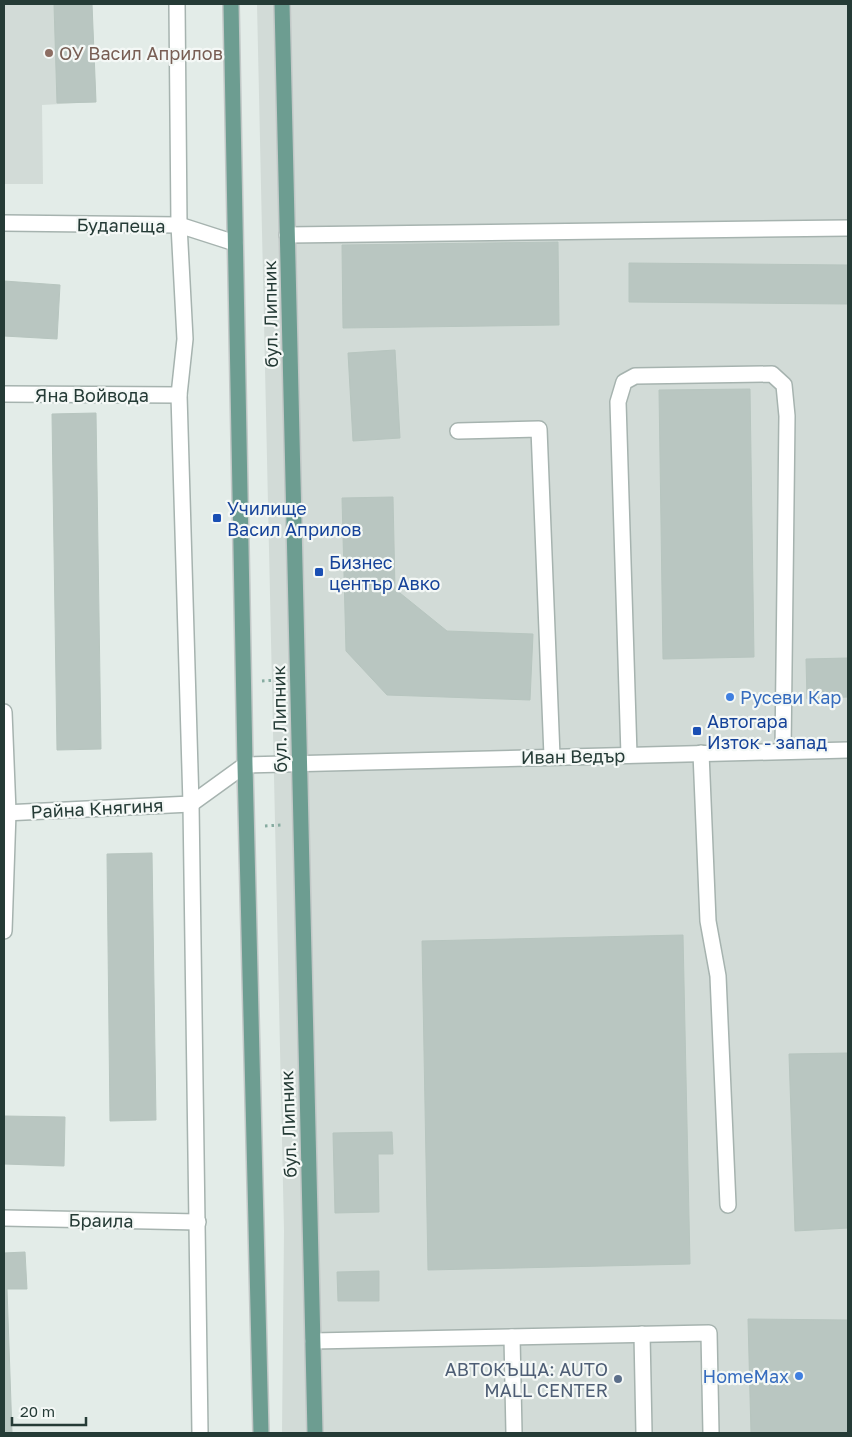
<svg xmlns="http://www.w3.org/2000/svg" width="852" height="1437" viewBox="0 0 852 1437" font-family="'Golos Text',sans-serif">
	<rect width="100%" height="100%" fill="#e3ece8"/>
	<!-- built -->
	<g fill="#d2dbd7">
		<path d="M4 4H92L96 102 42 105 43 184H4Z"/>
		<path d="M257 4H848V1433H282L284 1231Z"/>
	</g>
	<!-- building -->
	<g fill="#b9c6c1" stroke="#b7c5bf">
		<path d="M54 4H92L96 102 57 103Z"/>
		<path d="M558 242 559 325 343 328 342 245Z"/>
		<path d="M629 263 848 265V304L629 302Z"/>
		<path d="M4 281 60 285 57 339 4 336Z"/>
		<path d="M395 350 400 438 353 441 348 353Z"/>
		<path d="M750 389 754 657 663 659 659 390Z"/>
		<path d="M96 413 101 749 57 750 52 414Z"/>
		<path d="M393 497 395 589 447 631 533 634 530 700 387 695 346 651 342 498Z"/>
		<path d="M848 658V697L807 699 806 659Z"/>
		<path d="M152 853 156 1120 110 1121 107 854Z"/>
		<path d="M683 935 690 1264 428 1270 422 941Z"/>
		<path d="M848 1053V1228L795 1231 789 1054Z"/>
		<path d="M4 1116 65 1117 64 1166 4 1164Z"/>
		<path d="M392 1132 393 1154H378L379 1212 335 1213 333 1133Z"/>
		<path d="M25 1252 27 1289H7L12 1433H4V1253Z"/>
		<path d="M379 1271V1301H338L337 1272Z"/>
		<path d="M748 1319 848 1320V1433H751Z"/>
	</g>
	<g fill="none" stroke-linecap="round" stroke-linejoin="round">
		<!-- minor casing -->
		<g stroke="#a6b3af" stroke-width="18">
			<g id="minor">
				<path d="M177 4 179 225 185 339 179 395 191 804 200 1433"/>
				<path d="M4 223 179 225 235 243"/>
				<path d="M287 235 848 228"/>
				<path d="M4 394 179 395"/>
				<path d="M458 431 539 429 552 756"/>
				<path d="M4 712 8 812 4 931"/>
				<path d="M701 753 708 921 718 976 728 1205"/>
				<path d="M629 755 618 402 624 382 635 376 772 374 784 385 787 416 783 751"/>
				<path d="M4 813 191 804 245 765 848 750"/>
				<path d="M4 1218 198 1222"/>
				<path d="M642 1334 644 1433"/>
				<path d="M512 1337 514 1433"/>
				<path d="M313 1341 709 1333 711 1433"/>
			</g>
		</g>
		<!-- major casing -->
		<g stroke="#c2c8c7" stroke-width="18">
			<g id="major">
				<path d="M231 4 245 765 261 1433"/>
				<path d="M282 4 315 1433"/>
			</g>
		</g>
		<!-- path -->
		<g stroke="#87aca1" stroke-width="3" stroke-dasharray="2.5 4" stroke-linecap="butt">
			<path d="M262 681 278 680"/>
			<path d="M265 826 281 825"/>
		</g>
		<!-- minor -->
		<use href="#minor" stroke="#fff" stroke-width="15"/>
		<!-- major -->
		<use href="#major" stroke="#6d9d91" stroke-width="15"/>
	</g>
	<!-- markers -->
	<circle fill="#8d6e63" stroke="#f4f8f6" stroke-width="2" cx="49" cy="53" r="5"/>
	<g fill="#1a4fb4" stroke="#f4f8f6" stroke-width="2">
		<rect x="212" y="513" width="10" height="10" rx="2.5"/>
		<rect x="314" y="567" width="10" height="10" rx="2.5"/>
		<rect x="692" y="726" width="10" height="10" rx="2.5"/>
	</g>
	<g fill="#3f7fe0" stroke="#f4f8f6" stroke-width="2">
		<circle cx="730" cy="697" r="5"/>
		<circle cx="799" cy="1376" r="5"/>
	</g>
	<circle fill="#5c6f8a" stroke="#f4f8f6" stroke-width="2" cx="618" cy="1379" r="5"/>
	<g text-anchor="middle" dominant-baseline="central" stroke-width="4.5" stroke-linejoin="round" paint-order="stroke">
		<!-- education labels -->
		<g font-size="18" fill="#785e54" stroke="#f4f8f6" text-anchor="start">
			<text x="59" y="53">ОУ Васил Априлов</text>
		</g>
		<!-- street labels -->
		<g font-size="18" fill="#253b36" stroke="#f4f8f6">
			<text transform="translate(121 225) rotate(1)">Будапеща</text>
			<text transform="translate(270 314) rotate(-91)">бул. Липник</text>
			<text x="92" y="395">Яна Войвода</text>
			<text transform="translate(279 719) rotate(-91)">бул. Липник</text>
			<text transform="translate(573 756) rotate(-1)">Иван Ведър</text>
			<text transform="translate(97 808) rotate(-3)">Райна Княгиня</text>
			<text transform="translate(288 1124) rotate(-92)">бул. Липник</text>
			<text transform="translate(101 1220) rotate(1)">Браила</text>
		</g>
		<!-- transit labels -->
		<g font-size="18" fill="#164399" stroke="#f4f8f6" text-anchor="start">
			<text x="227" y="508">Училище<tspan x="227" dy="21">Васил Априлов</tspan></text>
			<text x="329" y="562">Бизнес<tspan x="329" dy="21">център Авко</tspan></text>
			<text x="707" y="721">Автогара<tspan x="707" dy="21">Изток - запад</tspan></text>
		</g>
		<!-- shop labels -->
		<g font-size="18" fill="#366cbe" stroke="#f4f8f6" text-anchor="start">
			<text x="740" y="697">Русеви Кар</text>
			<text x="789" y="1376" text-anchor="end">HomeMax</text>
		</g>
		<!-- service labels -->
		<g font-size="18" fill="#4e5e75" stroke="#f4f8f6" text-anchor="end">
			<text x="608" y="1369">АВТОКЪЩА: AUTO<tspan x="608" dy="21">MALL CENTER</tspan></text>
		</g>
	</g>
	<!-- border -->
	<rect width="852" height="1437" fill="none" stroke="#253b36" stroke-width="10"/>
	<!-- scale -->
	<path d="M12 1417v8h74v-8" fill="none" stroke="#253b36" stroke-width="2.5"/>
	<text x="20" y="1417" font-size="15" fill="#253b36" stroke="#f4f8f6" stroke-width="4" paint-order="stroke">20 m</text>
</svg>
